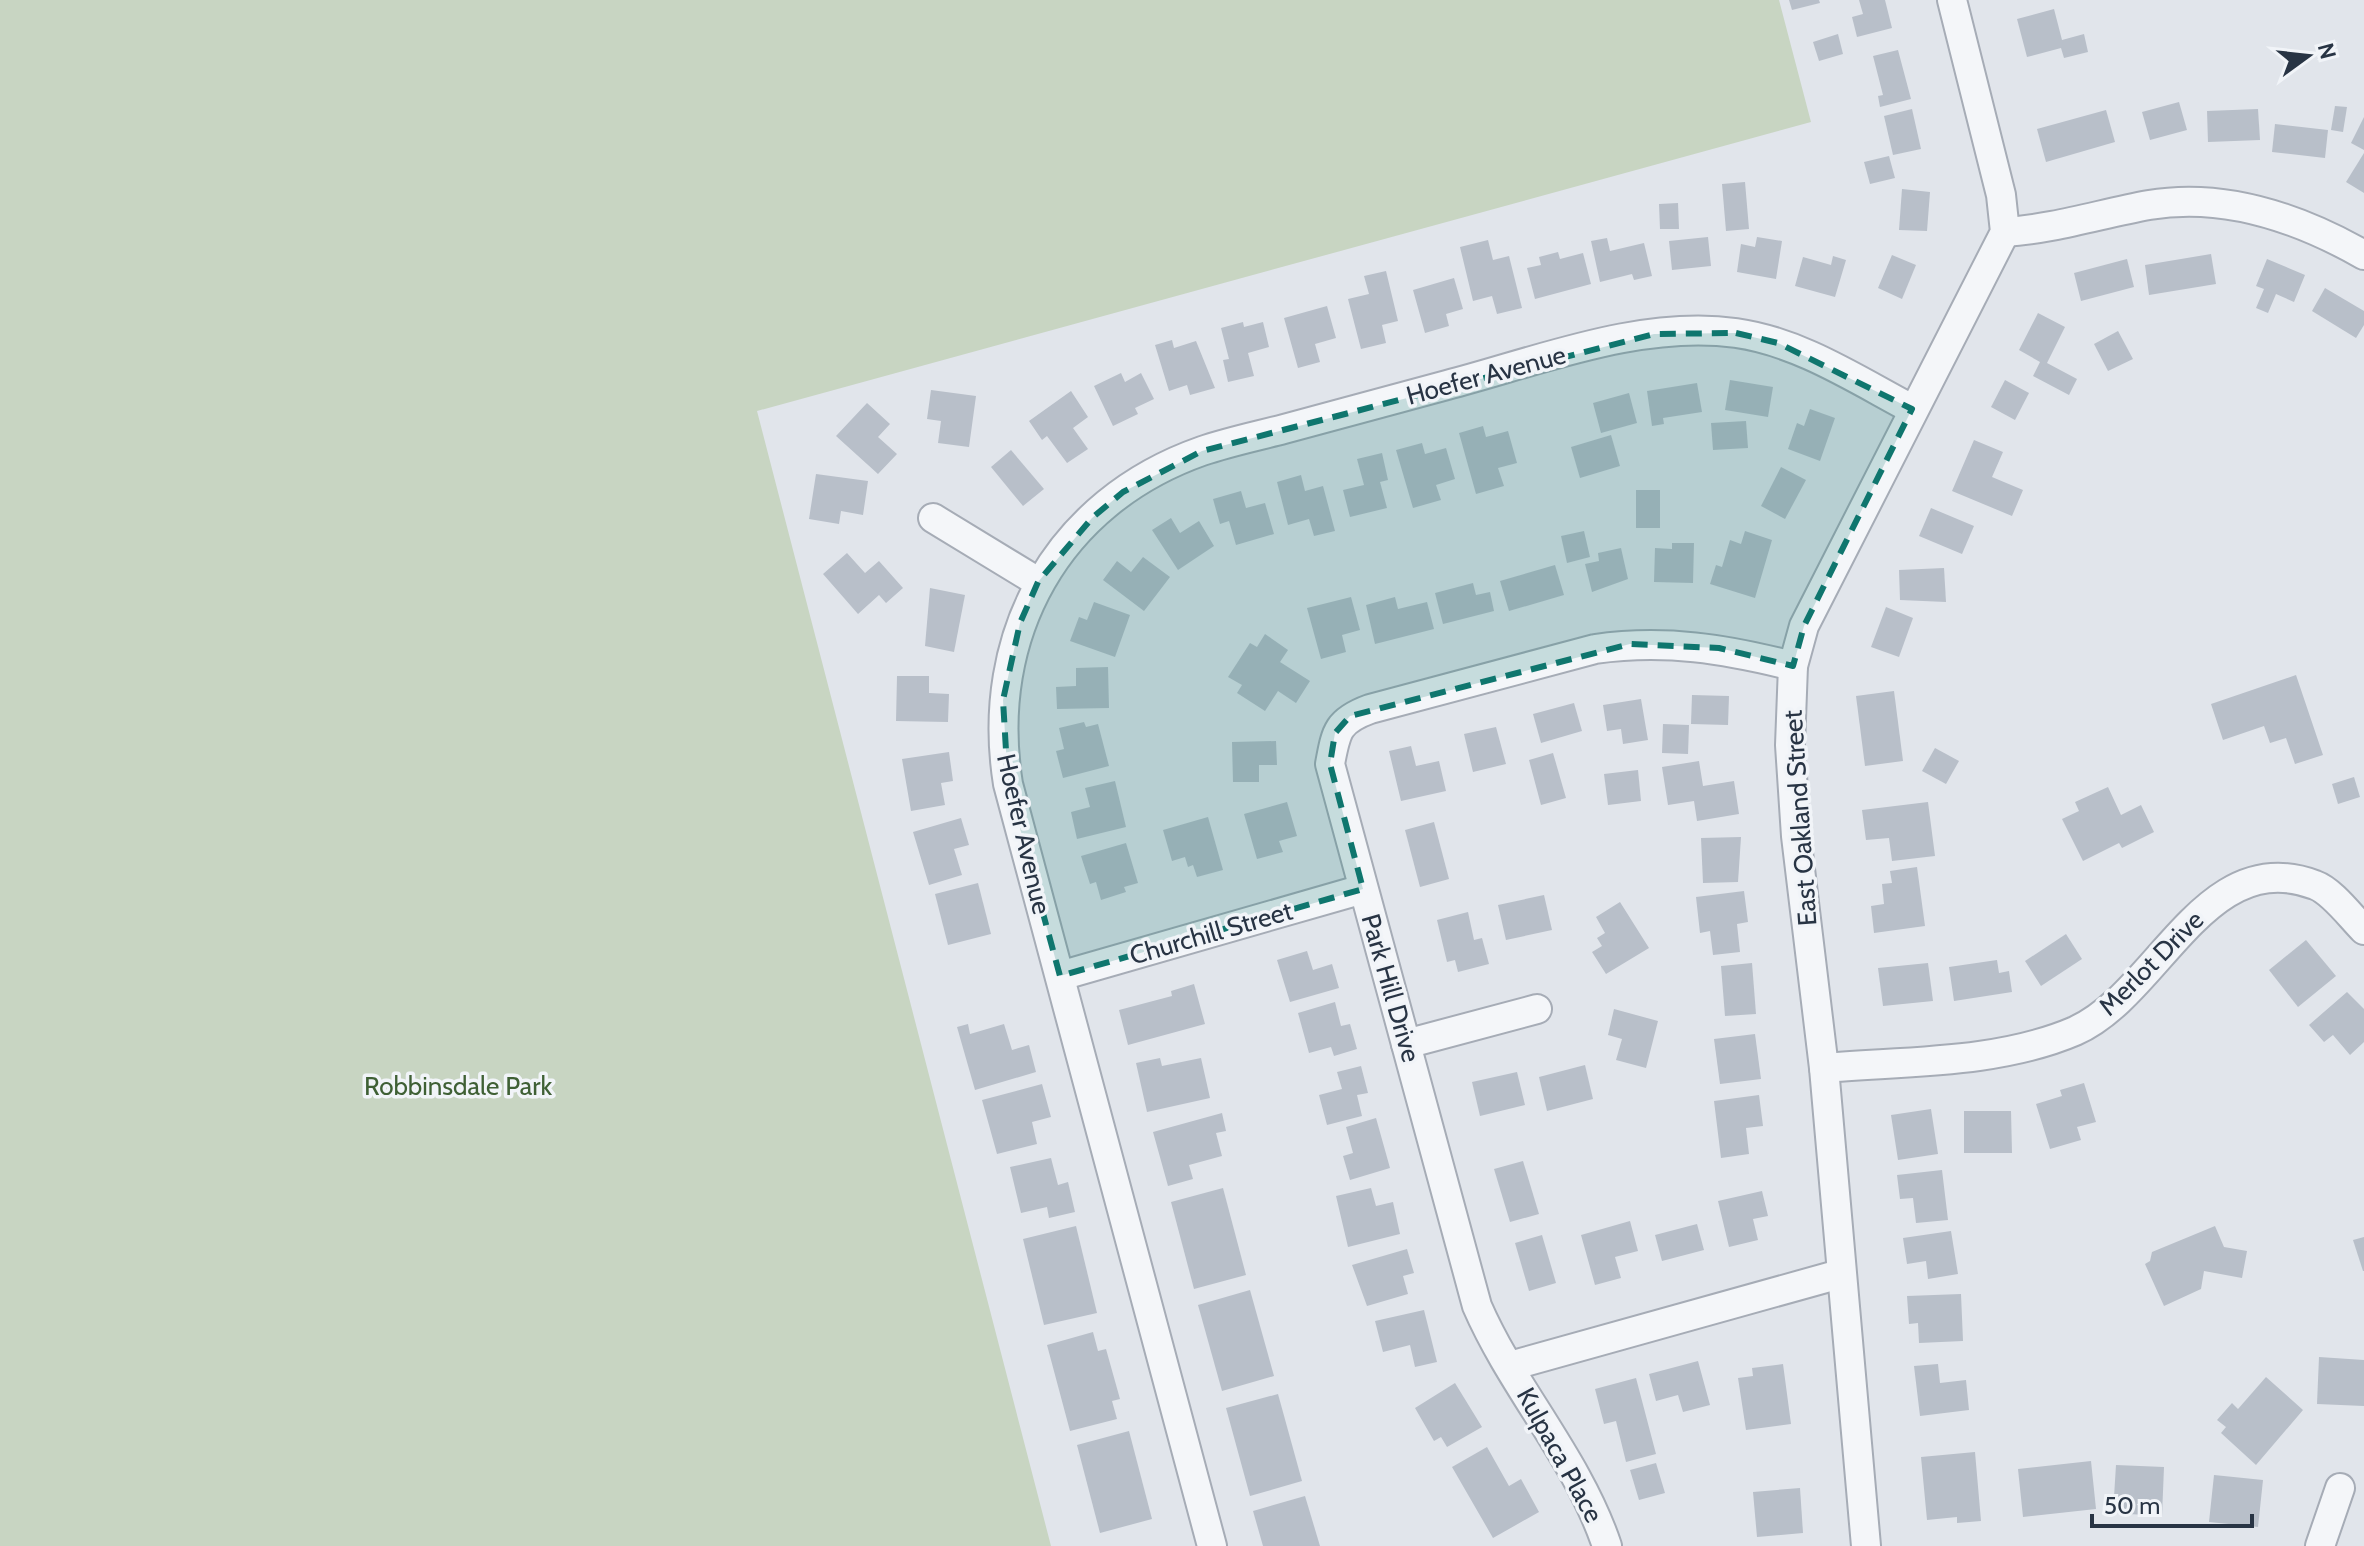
<svg xmlns="http://www.w3.org/2000/svg" width="2364" height="1546" viewBox="0 0 2364 1546" font-family="Cabin,sans-serif">
	<rect width="100%" height="100%" fill="#e1e5eb"/>
	<!-- green -->
	<path fill="#c8d5c2" d="M0 0H1779L1811 122 757 411 1051 1546H0Z"/>
	<!-- building -->
	<g fill="#b8bfc9">
		<path d="M1789 0H1819L1820 3 1792 10Z"/>
		<path d="M1859 0H1885L1892 28 1857 37 1852 17 1863 14Z"/>
		<path d="M2054 9 2062 40 2084 34 2088 52 2064 58 2061 48 2027 57 2017 19Z"/>
		<path d="M1838 34 1843 54 1819 61 1813 42Z"/>
		<path d="M1898 50 1911 99 1880 107 1878 96 1883 95 1873 56Z"/>
		<path d="M2179 102 2187 130 2150 140 2142 112Z"/>
		<path d="M2335 106 2347 107 2343 132 2331 130Z"/>
		<path d="M1912 109 1921 149 1893 155 1884 116Z"/>
		<path d="M2258 109 2260 140 2208 142 2207 111Z"/>
		<path d="M2106 110 2115 142 2046 162 2037 129Z"/>
		<path d="M2364 117V150L2351 143Z"/>
		<path d="M2275 124 2328 130 2325 158 2272 152Z"/>
		<path d="M2364 153V193L2346 182Z"/>
		<path d="M1889 156 1895 178 1870 184 1864 162Z"/>
		<path d="M1745 182 1749 229 1726 231 1722 184Z"/>
		<path d="M1902 189 1930 192 1927 231 1899 230Z"/>
		<path d="M1678 203 1679 229H1660L1659 204Z"/>
		<path d="M1708 237 1711 266 1672 270 1669 241Z"/>
		<path d="M1757 237 1782 241 1776 279 1737 272 1741 244 1755 247Z"/>
		<path d="M1607 238 1610 251 1644 243 1652 276 1634 280 1632 274 1600 282 1591 241Z"/>
		<path d="M1488 240 1493 260 1509 256 1522 308 1497 314 1492 296 1473 301 1460 247Z"/>
		<path d="M1558 252 1560 259 1583 253 1591 284 1535 299 1527 268 1541 265 1539 257Z"/>
		<path d="M2211 254 2216 284 2149 295 2145 265Z"/>
		<path d="M1892 255 1916 265 1902 299 1878 288Z"/>
		<path d="M1833 256 1846 260 1835 297 1795 286 1803 257 1831 265Z"/>
		<path d="M2127 259 2134 287 2081 301 2074 273Z"/>
		<path d="M2267 259 2305 275 2294 302 2276 294 2268 313 2256 308 2264 289 2256 286Z"/>
		<path d="M1386 271 1398 321 1382 325 1386 343 1361 349 1348 299 1369 294 1364 276Z"/>
		<path d="M1454 278 1463 309 1446 314 1449 326 1425 333 1413 290Z"/>
		<path d="M2325 288 2364 311V325L2356 338 2312 311Z"/>
		<path d="M1327 306 1336 338 1315 344 1320 362 1298 368 1284 318Z"/>
		<path d="M2038 313 2065 327 2047 363 2077 379 2069 395 2033 376 2040 362 2019 350Z"/>
		<path d="M1243 322 1244 327 1263 322 1269 347 1248 353 1254 376 1228 382 1223 360 1229 359 1221 328Z"/>
		<path d="M2118 331 2133 359 2108 371 2094 344Z"/>
		<path d="M1172 340 1174 348 1196 341 1215 388 1190 395 1187 385 1169 391 1155 345Z"/>
		<path d="M1121 373 1125 382 1141 373 1154 399 1135 408 1138 414 1113 426 1094 386Z"/>
		<path d="M1730 380 1773 387 1768 417 1725 410Z"/>
		<path d="M2005 380 2029 393 2015 420 1991 407Z"/>
		<path d="M1697 383 1702 412 1663 418 1664 424 1652 426 1647 391Z"/>
		<path d="M931 390 976 396 969 447 938 443 941 421 927 419Z"/>
		<path d="M1071 391 1088 417 1073 428 1088 449 1067 463 1047 436 1042 440 1029 421Z"/>
		<path d="M1629 393 1637 423 1601 433 1593 403Z"/>
		<path d="M867 403 890 424 878 437 897 454 878 474 836 436Z"/>
		<path d="M1810 409 1835 418 1820 461 1788 449 1797 423 1804 426Z"/>
		<path d="M1746 421 1748 448 1713 450 1711 423Z"/>
		<path d="M1483 426 1486 437 1508 431 1517 463 1498 468 1504 486 1476 494 1459 433Z"/>
		<path d="M1611 435 1620 466 1580 478 1571 447Z"/>
		<path d="M1974 440 2003 452 1992 477 2023 490 2012 516 1952 491Z"/>
		<path d="M1422 443 1425 454 1446 448 1455 479 1436 485 1441 500 1413 508 1396 450Z"/>
		<path d="M1011 450 1044 489 1023 506 991 467Z"/>
		<path d="M1382 453 1388 480 1380 482 1387 508 1350 517 1343 490 1364 485 1357 459Z"/>
		<path d="M1781 467 1806 480 1785 519 1761 506Z"/>
		<path d="M816 474 868 481 863 515 841 511 839 524 809 519Z"/>
		<path d="M1301 475 1305 491 1323 486 1335 531 1314 536 1309 519 1288 525 1277 482Z"/>
		<rect x="1636" y="490" width="24" height="38"/>
		<path d="M1241 491 1246 508 1265 503 1274 534 1236 545 1229 521 1220 524 1213 499Z"/>
		<path d="M1931 508 1974 526 1962 554 1919 536Z"/>
		<path d="M1171 518 1180 533 1199 521 1214 546 1178 570 1152 530Z"/>
		<path d="M1584 531 1590 557 1567 563 1561 536Z"/>
		<path d="M1745 531 1772 540 1755 598 1710 584 1716 565 1722 567 1730 540 1741 544Z"/>
		<path d="M1672 543H1694L1693 583 1654 582 1655 548 1672 549Z"/>
		<path d="M1621 548 1628 579 1592 592 1585 564 1599 561 1598 553Z"/>
		<path d="M847 553 865 573 879 561 903 588 886 603 879 595 858 614 823 574Z"/>
		<path d="M1143 557 1170 577 1144 611 1103 580 1117 561 1131 572Z"/>
		<path d="M1555 565 1564 595 1509 611 1500 581Z"/>
		<path d="M1944 568 1946 602 1900 600 1899 570Z"/>
		<path d="M1473 583 1476 595 1490 592 1494 611 1443 624 1435 593Z"/>
		<path d="M930 588 965 595 954 652 925 646Z"/>
		<path d="M1351 597 1360 630 1342 635 1346 652 1321 659 1307 608Z"/>
		<path d="M1395 597 1398 609 1427 602 1434 629 1375 644 1366 605Z"/>
		<path d="M1094 602 1130 615 1115 657 1070 641 1079 617 1087 620Z"/>
		<path d="M1886 607 1913 618 1899 657 1871 647Z"/>
		<path d="M1265 634 1288 650 1280 662 1310 681 1296 703 1278 691 1265 711 1237 693 1242 685 1228 677 1250 643 1257 647Z"/>
		<path d="M1108 667 1109 708 1057 709 1056 687 1076 686V668Z"/>
		<path d="M2296 675 2323 755 2295 764 2286 738 2270 743 2264 726 2223 740 2211 704Z"/>
		<path d="M897 676H929V693L949 694 948 722 896 721Z"/>
		<path d="M1894 691 1903 761 1865 766 1856 696Z"/>
		<path d="M1692 695 1729 696 1728 725 1691 724Z"/>
		<path d="M1641 699 1648 740 1623 744 1621 729 1607 731 1603 705Z"/>
		<path d="M1574 703 1582 731 1541 743 1533 714Z"/>
		<path d="M1084 722 1086 727 1098 724 1109 766 1063 778 1056 751 1064 749 1059 728Z"/>
		<path d="M1663 724 1689 725 1688 754 1662 753Z"/>
		<path d="M1496 727 1506 764 1473 772 1464 734Z"/>
		<path d="M1276 741 1277 765H1259V782H1233L1232 742Z"/>
		<path d="M1411 746 1416 766 1439 761 1446 791 1401 801 1389 751Z"/>
		<path d="M1935 748 1959 761 1946 784 1922 771Z"/>
		<path d="M949 752 953 781 941 783 945 805 911 811 902 759Z"/>
		<path d="M1553 753 1566 798 1541 805 1529 760Z"/>
		<path d="M1699 761 1703 786 1734 781 1739 814 1697 821 1694 801 1668 805 1662 767Z"/>
		<path d="M1638 770 1641 801 1608 805 1604 774Z"/>
		<path d="M2354 777 2360 797 2338 804 2332 784Z"/>
		<path d="M1115 781 1126 827 1077 839 1071 812 1090 807 1085 788Z"/>
		<path d="M2108 787 2121 815 2141 805 2154 832 2122 848 2119 843 2083 861 2062 819 2079 811 2075 802Z"/>
		<path d="M1287 802 1297 836 1279 841 1283 852 1257 859 1244 814Z"/>
		<path d="M1928 802 1935 856 1892 861 1889 838 1866 840 1862 810Z"/>
		<path d="M1208 817 1223 870 1197 877 1193 865 1188 867 1185 857 1172 861 1163 830Z"/>
		<path d="M961 818 969 845 954 849 962 875 929 885 913 832Z"/>
		<path d="M1434 822 1449 879 1420 887 1405 830Z"/>
		<path d="M1741 837 1738 882 1703 883 1701 838Z"/>
		<path d="M1126 843 1138 883 1124 887 1126 892 1101 900 1096 882 1090 884 1081 856Z"/>
		<path d="M1917 867 1925 926 1874 933 1871 906 1884 904 1882 884 1892 883 1890 871Z"/>
		<path d="M978 883 991 934 948 945 935 894Z"/>
		<path d="M1744 891 1748 922 1737 924 1740 952 1713 955 1710 931 1700 933 1696 897Z"/>
		<path d="M1544 895 1552 930 1506 940 1498 905Z"/>
		<path d="M1620 902 1649 948 1606 974 1592 952 1602 946 1597 938 1605 933 1596 917Z"/>
		<path d="M1468 912 1474 940 1482 938 1489 964 1458 972 1455 960 1447 962 1437 920Z"/>
		<path d="M2066 934 2082 959 2041 986 2025 961Z"/>
		<path d="M2306 940 2336 976 2298 1007 2269 970Z"/>
		<path d="M1307 951 1313 970 1332 964 1339 988 1290 1002 1277 960Z"/>
		<path d="M1997 960 1999 973 2009 971 2012 992 1954 1001 1949 967Z"/>
		<path d="M1752 963 1756 1014 1725 1016 1721 966Z"/>
		<path d="M1928 963 1933 1001 1883 1006 1878 968Z"/>
		<path d="M1194 984 1205 1024 1128 1045 1119 1010 1172 996 1171 991Z"/>
		<path d="M2347 992 2364 1009V1042L2350 1055 2333 1035 2324 1042 2309 1025Z"/>
		<path d="M1335 1002 1341 1026 1350 1024 1357 1049 1334 1056 1331 1047 1309 1053 1298 1013Z"/>
		<path d="M1614 1009 1658 1021 1646 1068 1616 1060 1622 1039 1608 1035Z"/>
		<path d="M968 1024 970 1034 1004 1024 1012 1050 1029 1045 1036 1072 975 1090 957 1027Z"/>
		<path d="M1755 1034 1761 1079 1720 1084 1714 1039Z"/>
		<path d="M1160 1058 1162 1066 1201 1058 1210 1098 1147 1112 1136 1063Z"/>
		<path d="M1585 1065 1593 1099 1547 1111 1539 1077Z"/>
		<path d="M1361 1066 1368 1093 1357 1095 1362 1116 1327 1125 1319 1095 1342 1089 1337 1072Z"/>
		<path d="M1517 1072 1525 1105 1480 1116 1472 1082Z"/>
		<path d="M2084 1083 2096 1122 2077 1127 2081 1140 2050 1149 2036 1104 2062 1096 2060 1090Z"/>
		<path d="M1042 1084 1051 1117 1032 1122 1037 1144 997 1154 982 1100Z"/>
		<path d="M1759 1095 1763 1126 1746 1128 1749 1154 1721 1158 1714 1101Z"/>
		<path d="M1931 1109 1938 1154 1898 1160 1891 1115Z"/>
		<path d="M1964 1111H2011L2012 1153H1964Z"/>
		<path d="M1222 1113 1226 1131 1216 1133 1222 1156 1189 1165 1193 1179 1168 1186 1153 1132Z"/>
		<path d="M1376 1118 1390 1168 1350 1180 1343 1156 1353 1153 1346 1127Z"/>
		<path d="M1051 1158 1058 1185 1068 1182 1075 1212 1049 1218 1047 1207 1021 1213 1010 1167Z"/>
		<path d="M1523 1161 1539 1214 1510 1222 1494 1169Z"/>
		<path d="M1942 1170 1948 1220 1916 1223 1913 1198 1900 1199 1897 1175Z"/>
		<path d="M1223 1188 1246 1275 1194 1289 1171 1202Z"/>
		<path d="M1371 1188 1376 1206 1393 1202 1400 1234 1348 1247 1336 1196Z"/>
		<path d="M1762 1191 1768 1216 1753 1219 1758 1240 1729 1247 1718 1201Z"/>
		<path d="M1630 1221 1638 1251 1615 1257 1621 1278 1595 1285 1581 1235Z"/>
		<path d="M1697 1224 1704 1250 1662 1261 1655 1235Z"/>
		<path d="M1076 1226 1097 1313 1044 1325 1023 1239Z"/>
		<path d="M2215 1226 2224 1247 2247 1251 2242 1278 2204 1271 2201 1289 2164 1306 2145 1264 2150 1261 2152 1252Z"/>
		<path d="M1951 1231 1958 1274 1928 1279 1926 1261 1907 1264 1903 1238Z"/>
		<path d="M1542 1235 1556 1283 1529 1291 1515 1243Z"/>
		<path d="M2364 1237V1271H2363L2353 1240Z"/>
		<path d="M1407 1249 1414 1273 1403 1276 1408 1294 1367 1306 1352 1265Z"/>
		<path d="M1250 1290 1274 1376 1222 1391 1198 1305Z"/>
		<path d="M1961 1294 1963 1341 1919 1343 1918 1323 1909 1324 1907 1296Z"/>
		<path d="M1424 1310 1437 1362 1415 1367 1410 1345 1383 1352 1375 1321Z"/>
		<path d="M1093 1332 1098 1351 1106 1349 1120 1399 1112 1401 1117 1419 1070 1431 1047 1345Z"/>
		<path d="M2319 1357 2364 1360V1406L2317 1404Z"/>
		<path d="M1698 1361 1710 1405 1683 1412 1678 1395 1656 1401 1649 1374Z"/>
		<path d="M1783 1364 1791 1424 1746 1430 1738 1378 1753 1376 1752 1368Z"/>
		<path d="M1938 1364 1940 1383 1966 1380 1969 1410 1920 1416 1914 1366Z"/>
		<path d="M2266 1377 2303 1410 2256 1465 2221 1433 2226 1427 2217 1420 2232 1403 2238 1409Z"/>
		<path d="M1636 1378 1656 1454 1626 1462 1616 1421 1604 1424 1595 1389Z"/>
		<path d="M1455 1383 1482 1427 1447 1447 1441 1437 1434 1441 1415 1408Z"/>
		<path d="M1278 1394 1302 1481 1250 1496 1226 1408Z"/>
		<path d="M1129 1431 1152 1519 1100 1533 1077 1445Z"/>
		<path d="M1487 1447 1509 1486 1521 1479 1539 1512 1493 1538 1452 1467Z"/>
		<path d="M1975 1452 1981 1521 1957 1523V1517L1927 1520 1921 1457Z"/>
		<path d="M2091 1461 2096 1509 2023 1517 2018 1469Z"/>
		<path d="M1656 1463 1665 1493 1639 1500 1630 1470Z"/>
		<path d="M2116 1465 2164 1467 2162 1516 2113 1513Z"/>
		<path d="M2214 1475 2263 1480 2258 1527 2209 1522Z"/>
		<path d="M1800 1488 1803 1533 1757 1537 1753 1492Z"/>
		<path d="M1305 1496 1320 1546H1263L1253 1511Z"/>
	</g>
	<g fill="none" stroke-linecap="round" stroke-linejoin="round">
		<!-- minor casing -->
		<g stroke="#a6acb6" stroke-width="32">
			<g id="minor">
				<path d="M2005 232C2054 229 2100 214 2149 205 2225 192 2299 218 2364 255"/>
				<path d="M933 518 1038 582"/>
				<path d="M1060 976 1363 889"/>
				<path d="M1406 1044 1537 1009"/>
				<path d="M1824 1068C1906 1061 1998 1064 2075 1031 2159 994 2205 843 2315 885 2332 891 2351 917 2364 930"/>
				<path d="M1510 1366 1840 1274"/>
				<path d="M1212 1546 1008 784C984 635 1057 502 1202 451 1228 442 1257 436 1284 429 1338 414 1393 400 1447 385 1539 361 1640 320 1736 333 1800 342 1857 380 1912 409"/>
				<path d="M1607 1546C1578 1459 1513 1389 1477 1306L1330 764C1336 732 1337 721 1370 709L1595 649C1665 639 1725 649 1793 666"/>
				<path d="M1866 1546 1824 1068 1796 836 1790 745 1793 666 1804 626 2005 232 2001 195 1952 0"/>
				<path d="M2320 1546 2340 1488"/>
			</g>
		</g>
		<!-- minor -->
		<use href="#minor" stroke="#f4f6f9" stroke-width="28"/>
	</g>
	<!-- marked area -->
	<path fill="#0f766e" fill-opacity="0.2" stroke="#0f766e" stroke-width="6" stroke-dasharray="16 10" stroke-linejoin="round" d="M1736 333 1778 343 1912 409 1804 626 1793 666 1719 648 1630 644 1350 716 1335 733 1330 764 1363 889 1060 976 1008 784 1003 700 1020 623 1038 582 1092 518 1123 492 1202 451 1654 334Z"/>
	<g text-anchor="middle" dominant-baseline="central" stroke-width="7" stroke-linejoin="round" paint-order="stroke">
		<!-- street labels -->
		<g font-size="26" fill="#283444" stroke="#f1f4f8">
			<text transform="translate(1486 375) rotate(-15)">Hoefer Avenue</text>
			<text transform="translate(1800 818) rotate(-94)">East Oakland Street</text>
			<text transform="translate(1024 834) rotate(77)">Hoefer Avenue</text>
			<text transform="translate(1211 933) rotate(-16)">Churchill Street</text>
			<text transform="translate(2151 963) rotate(-45)">Merlot Drive</text>
			<text transform="translate(1391 988) rotate(74)">Park Hill Drive</text>
			<text transform="translate(1560 1455) rotate(61)">Kulpaca Place</text>
		</g>
		<!-- park labels -->
		<g font-size="26" fill="#3f6035" stroke="#f1f4f8">
			<text x="458" y="1086">Robbinsdale Park</text>
		</g>
	</g>
	<!-- north arrow -->
	<g transform="translate(2308 56) rotate(75)" stroke="#f1f4f8" stroke-width="6" paint-order="stroke">
	<path d="M0-6L14 30L0 20L-14 30Z" fill="#283444"/>
	<text y="-12" font-size="22" font-weight="bold" text-anchor="middle" fill="#283444">N</text>
	</g>
	<!-- scale -->
	<path d="M2092 1514v12h160v-12" fill="none" stroke="#283444" stroke-width="4"/>
	<text x="2104" y="1514" font-size="24" fill="#283444" stroke="#f1f4f8" stroke-width="6" paint-order="stroke">50 m</text>
</svg>
